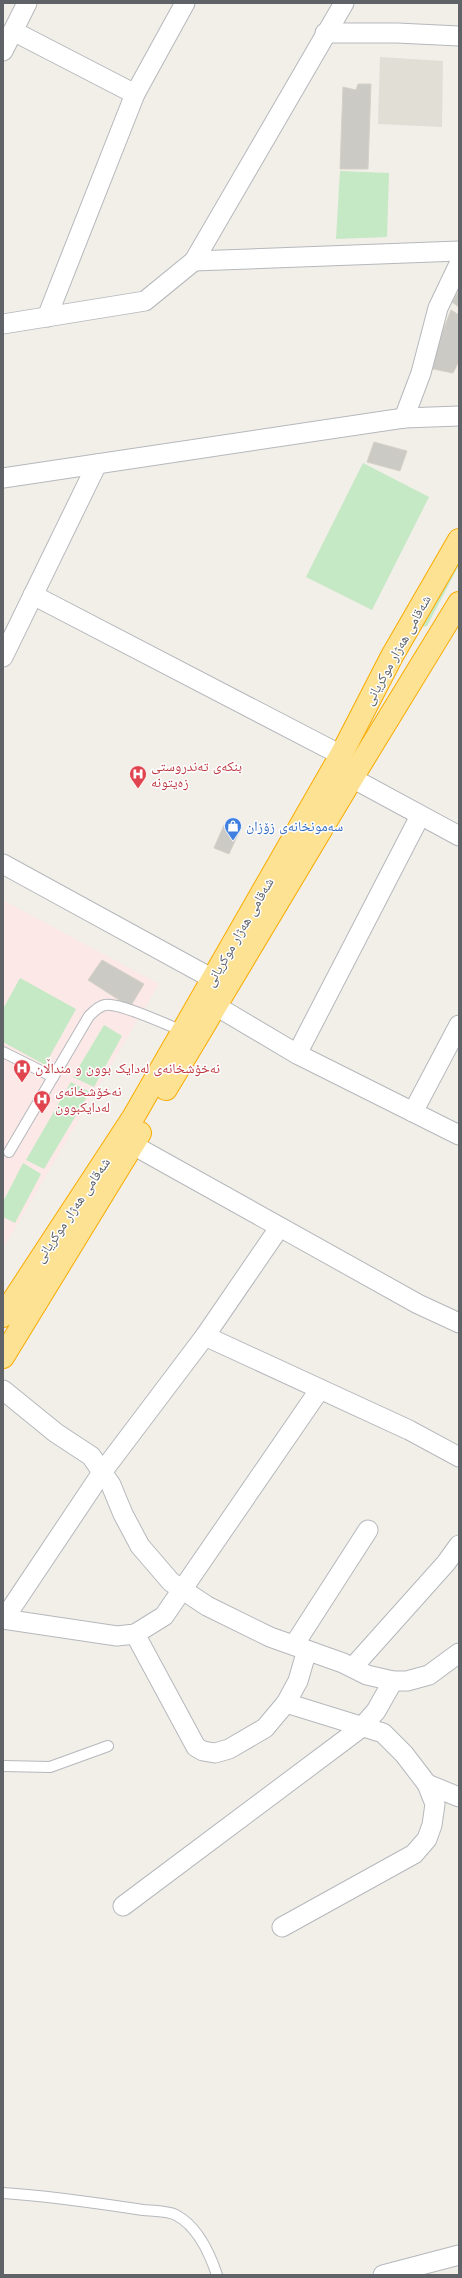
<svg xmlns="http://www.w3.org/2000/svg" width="462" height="2278" viewBox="0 0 462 2278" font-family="Jost,'Noto Naskh Arabic',sans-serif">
	<rect width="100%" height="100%" fill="#f1efe8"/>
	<!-- education -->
	<path fill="#e1ded6" d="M380 57 443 61 442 127 378 124Z"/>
	<!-- medical -->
	<path fill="#fce8e6" d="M3 900 159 984 5 1245H3Z"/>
	<!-- green -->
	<g fill="#c5e8c5">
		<path d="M340 171 389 173 387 237 336 239Z"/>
		<path d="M363 463 429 497 372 610 306 577Z"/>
		<path d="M459 540V565L427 626 420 627Z"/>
		<path d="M20 978 76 1009 45 1065 3 1042V1009Z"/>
		<path d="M104 1025 122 1036 94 1087 73 1077Z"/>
		<path d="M71 1082 90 1092 44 1169 26 1160Z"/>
		<path d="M23 1163 41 1174 15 1223 3 1217V1202Z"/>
	</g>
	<!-- building -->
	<g fill="#cccac5" stroke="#d6d1c6">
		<path d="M358 84H371L368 169H340L343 87 356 90Z"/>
		<path d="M459 291V307L452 302Z"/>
		<path d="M451 310 459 315V361L453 373 428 368Z"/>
		<path d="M374 442 407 451 400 471 367 462Z"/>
		<path d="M224 825 239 832 229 854 214 848Z"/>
		<path d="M102 960 144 984 130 1007 88 980Z"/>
	</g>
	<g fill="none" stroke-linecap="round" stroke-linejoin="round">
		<!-- lane casing -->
		<g stroke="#b5b8bc" stroke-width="12">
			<g id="lane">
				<path d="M3 1052 53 1077"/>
				<path d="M9 1152 89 1016C93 1012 99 1006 105 1005 119 1002 167 1025 183 1031"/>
				<path d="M3 1766 50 1767 108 1746"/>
				<path d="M3 2193C50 2196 97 2203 143 2210 153 2211 168 2211 176 2215 197 2226 210 2254 217 2275"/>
			</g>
		</g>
		<!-- street casing -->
		<g stroke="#b5b8bc" stroke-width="21">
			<g id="street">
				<path d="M13 31 135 94"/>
				<path d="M325 33H397L459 36"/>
				<path d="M3 51 27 3"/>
				<path d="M194 261 459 251"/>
				<path d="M47 317 135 94 185 3"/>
				<path d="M3 324 145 301 194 261 344 3"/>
				<path d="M404 418 421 373 438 308 459 264"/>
				<path d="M3 478 404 418 459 416"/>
				<path d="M33 595 341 755"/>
				<path d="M3 657 97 464"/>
				<path d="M352 778 459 836"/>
				<path d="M3 864 213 979"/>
				<path d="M216 1006 297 1054 459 1135"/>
				<path d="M297 1054 420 816"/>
				<path d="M413 1112 459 1025"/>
				<path d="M133 1145 418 1304 459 1323"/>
				<path d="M205 1336 409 1430 459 1457"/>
				<path d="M3 1390 56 1433 91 1456 111 1485 123 1514 140 1546 171 1582 207 1606 270 1637 343 1663 367 1675 393 1681H407L429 1675 459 1653"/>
				<path d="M3 1619 117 1636 135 1634 164 1616 320 1389"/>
				<path d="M4 1619 103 1471 205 1336 279 1228"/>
				<path d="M135 1634 196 1747 203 1751 215 1753 229 1749 265 1728 286 1703 298 1681 307 1650"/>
				<path d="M294 1645 368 1530"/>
				<path d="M353 1667 446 1563 459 1545"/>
				<path d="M427 1784 459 1797"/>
				<path d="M123 1906 362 1727 376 1711 393 1681"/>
				<path d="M282 1927 414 1854 427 1839 432 1825 435 1804 427 1784 404 1754 383 1733 286 1703"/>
				<path d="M383 2275 459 2255"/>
			</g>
		</g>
		<!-- highway casing -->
		<g stroke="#f9ab00" stroke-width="24">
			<g id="highway">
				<path d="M166 1089 352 778 459 603"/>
				<path d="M3 1316 134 1116 341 755 392 656 459 540"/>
				<path d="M3 1357 140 1133"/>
			</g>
		</g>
		<!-- lane -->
		<use href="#lane" stroke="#fff" stroke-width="10"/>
		<!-- street -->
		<use href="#street" stroke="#fff" stroke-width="19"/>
		<!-- highway -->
		<use href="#highway" stroke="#fde293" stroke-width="22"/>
	</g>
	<!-- icons -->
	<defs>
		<g id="hospital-pin" transform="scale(0.9)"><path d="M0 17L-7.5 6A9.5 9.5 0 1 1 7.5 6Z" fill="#e0444e" stroke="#fff"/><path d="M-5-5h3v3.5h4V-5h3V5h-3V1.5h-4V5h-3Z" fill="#fff"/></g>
		<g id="shop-pin" transform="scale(0.9)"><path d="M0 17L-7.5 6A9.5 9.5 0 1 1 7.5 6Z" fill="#3f7fe0" stroke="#fff"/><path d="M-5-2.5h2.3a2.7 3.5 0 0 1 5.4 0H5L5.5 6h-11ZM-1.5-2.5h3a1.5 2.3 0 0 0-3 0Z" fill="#fff"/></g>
	</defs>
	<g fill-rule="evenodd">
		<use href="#hospital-pin" x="138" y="774"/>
		<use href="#shop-pin" x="233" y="826"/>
		<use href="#hospital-pin" x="22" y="1068"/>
		<use href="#hospital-pin" x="42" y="1099"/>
	</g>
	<g text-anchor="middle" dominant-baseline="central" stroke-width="3" stroke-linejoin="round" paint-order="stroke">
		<!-- street labels -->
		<g font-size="14" fill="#5f6368" stroke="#fff">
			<text transform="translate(397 650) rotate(-61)">شەقامی ھەژار موکریانی</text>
			<text transform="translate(239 932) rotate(-60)">شەقامی ھەژار موکریانی</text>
			<text transform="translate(72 1210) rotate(-56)">شەقامی ھەژار موکریانی</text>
		</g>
		<!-- health labels -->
		<g font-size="14" fill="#be3a42" stroke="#fff" text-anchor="start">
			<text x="151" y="766">بنکەی تەندروستی<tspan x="151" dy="16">زەیتونە</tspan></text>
			<text x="35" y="1068">نەخۆشخانەی لەدایک بوون و منداڵان</text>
			<text x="55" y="1091">نەخۆشخانەی<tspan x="55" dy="16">لەدایکبوون</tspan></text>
		</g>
		<!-- shop labels -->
		<g font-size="14" fill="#366cbe" stroke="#fff" text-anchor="start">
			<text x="246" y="826">سەمونخانەی زۆزان</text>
		</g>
	</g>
	<!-- border -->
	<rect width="462" height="2278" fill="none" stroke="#5f6368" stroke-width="8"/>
</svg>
